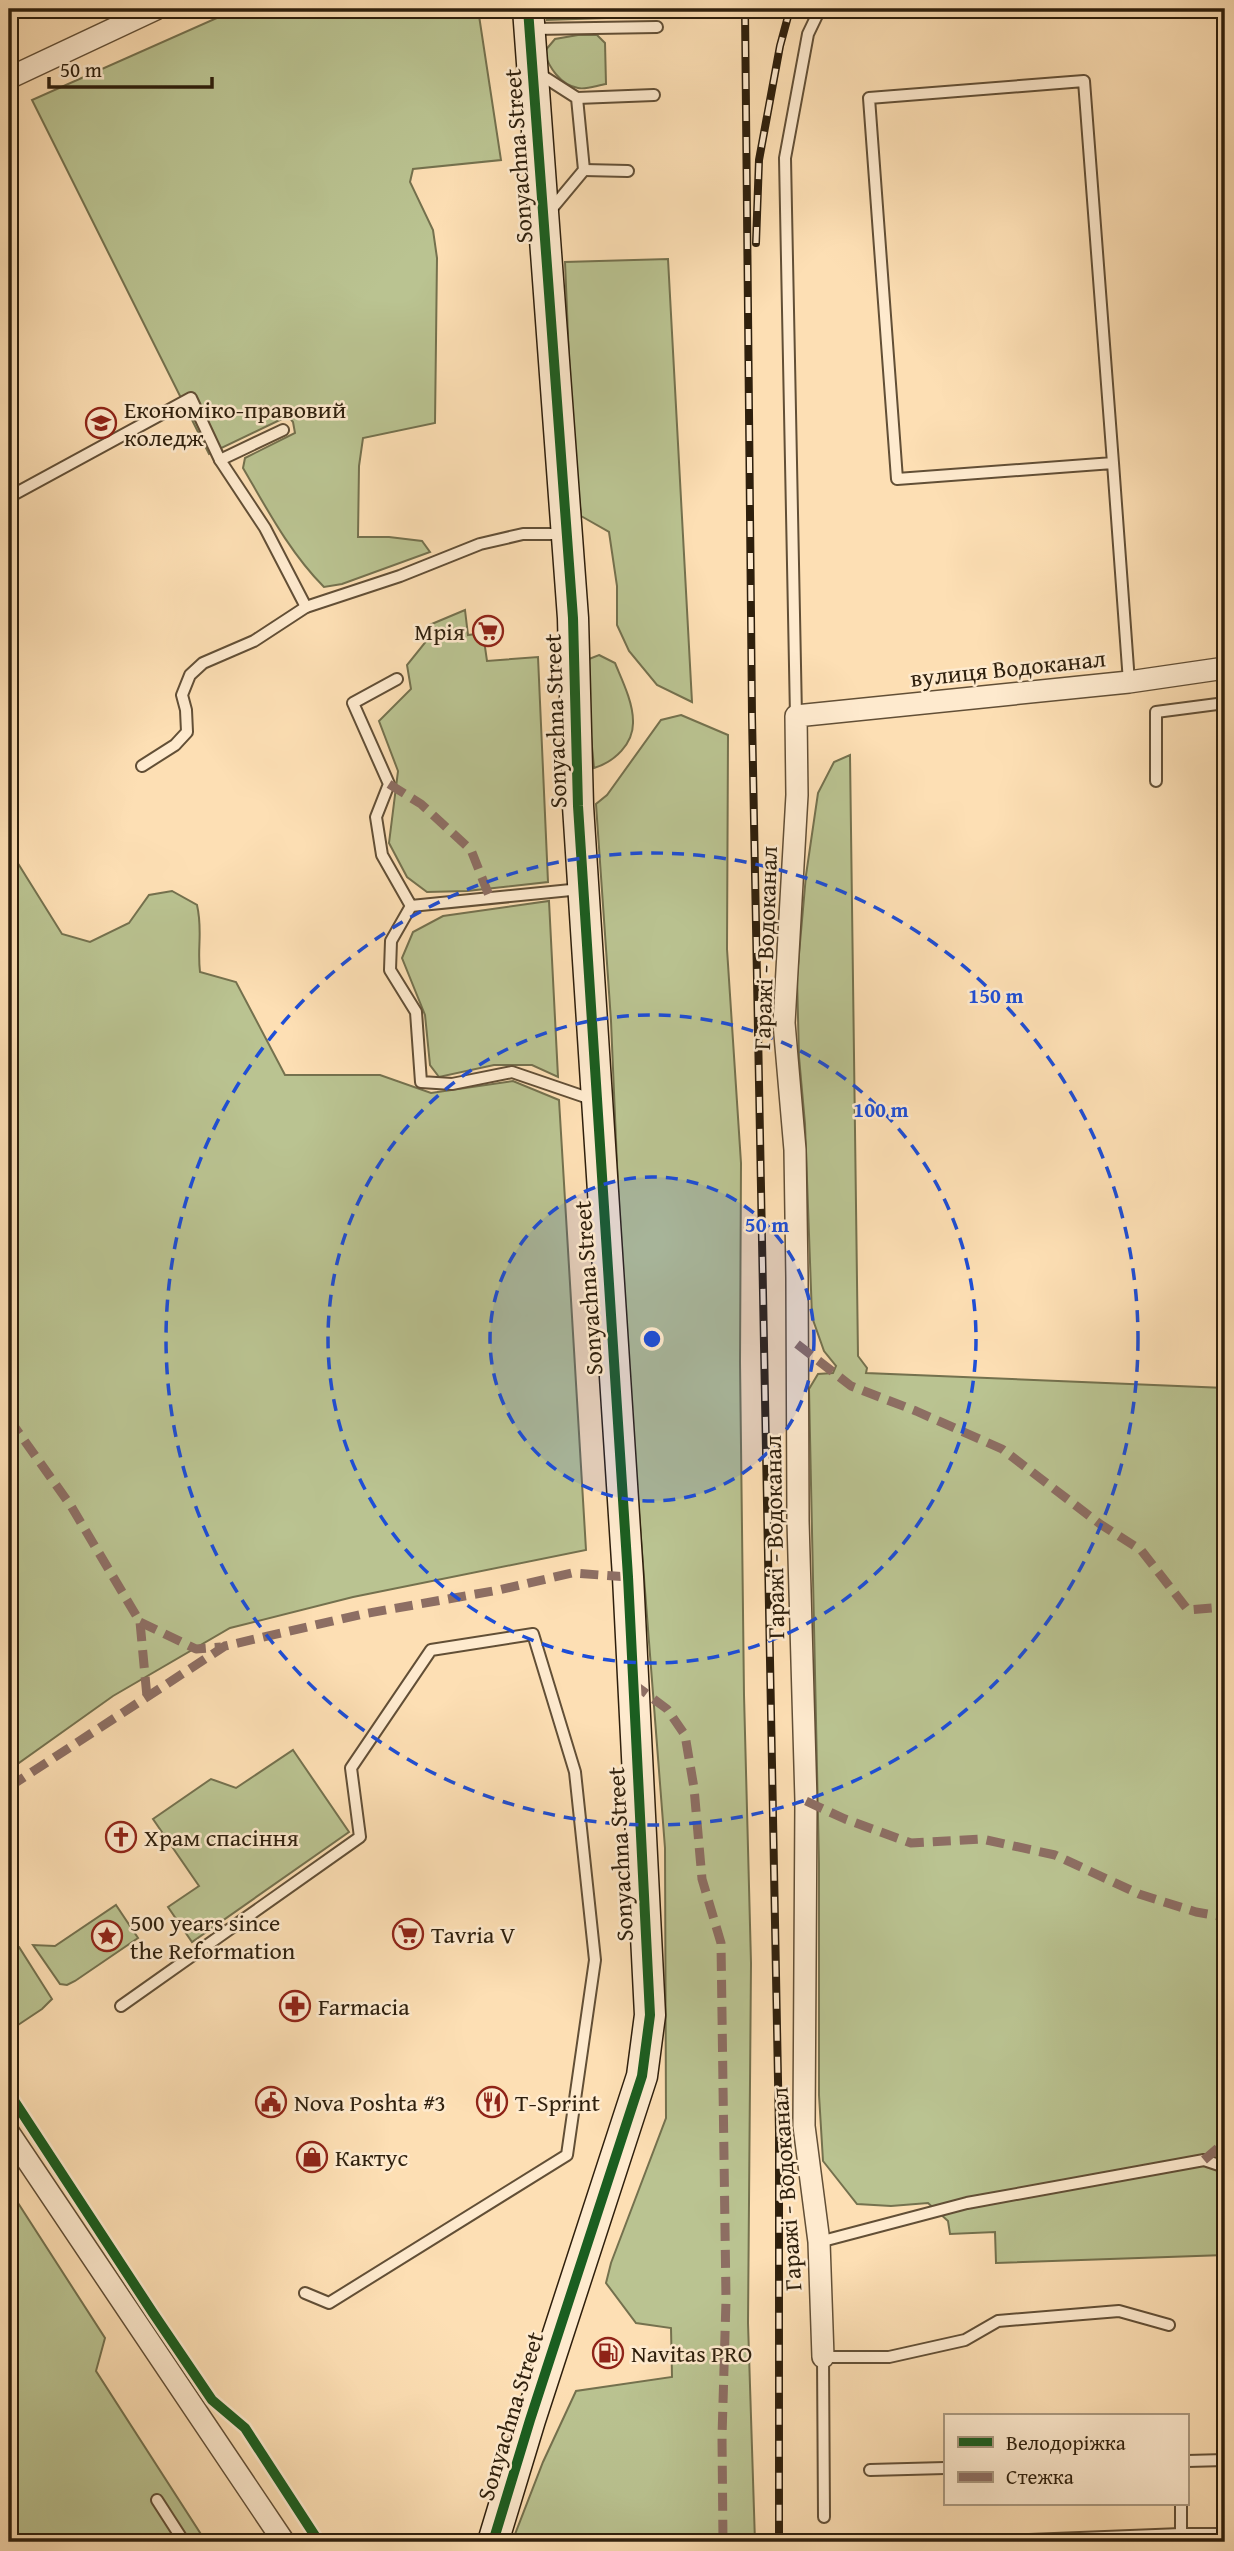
<svg xmlns="http://www.w3.org/2000/svg" width="1234" height="2551" viewBox="0 0 1234 2551" font-family="'Gentium Book Plus',serif">
	<rect width="100%" height="100%" fill="#fddfb4"/>
	<filter id="stains"><feTurbulence type="fractalNoise" baseFrequency=".00286" numOctaves="4"/><feColorMatrix values="0 0 0 0 .2 0 0 0 0 .09 0 0 0 0 .02 0 0 0 .5 -.17"/></filter>
	<radialGradient id="worn" r=".72"><stop offset=".6" stop-color="#630" stop-opacity="0"/><stop offset="1" stop-color="#630" stop-opacity=".3"/></radialGradient>
	<!-- green -->
	<g fill="#bac391" stroke="#74714e" stroke-width="2">
		<path d="M237 9H478L501 160 413 169 410 182 433 230 437 258 435 423 363 438 359 466 358 537H389L422 541 430 552 342 584 324 587C290 553 267 509 243 468L245 458 295 433 293 422 288 416 209 454 32 100Z"/>
		<path d="M548 9H604L605 18 547 20Z"/>
		<path d="M578 35H597L605 43 606 84C598 85 586 90 578 88 560 85 549 67 544 52L555 39Z"/>
		<path d="M668 259 692 702 657 685 629 651 617 625V586L609 532 581 516 572 431 565 262Z"/>
		<path d="M465 610 468 635 483 633 487 661 538 657 548 882 467 891 427 892 407 877 389 843 398 771 379 721 411 689 407 665 428 639 427 626Z"/>
		<path d="M599 655 615 663C622 680 633 702 633 721 634 744 614 762 594 768L584 661Z"/>
		<path d="M681 715 728 735 727 949 741 1163 740 1362 744 1695 751 1963 748 2323 755 2542H512L543 2462 576 2391 672 2377 671 2328 636 2323 606 2283 611 2263 666 2118 665 1848 623 1307 611 1021 596 804 607 795 661 720Z"/>
		<path d="M850 755 858 1356 867 1368 866 1373 1225 1388V2255L996 2263 995 2232 950 2234 948 2221 928 2203 891 2206 857 2204 823 2161 819 2095V1864L809 1389 818 1374 833 1373 836 1366 824 1351 812 1317 805 1124 799 1057 797 977 806 875 818 793 834 762Z"/>
		<path d="M9 849 62 934 90 942 129 923 149 895 172 891 197 905C203 931 197 947 200 972L236 982 285 1075H380L431 1093 513 1081 559 1100 586 1550 353 1597 230 1628 113 1696 9 1770Z"/>
		<path d="M549 901 558 1077 532 1065H494L439 1077 430 1065 425 1015 402 958 413 932 443 916Z"/>
		<path d="M293 1750 349 1832 192 1942 168 1907 199 1886 153 1819 211 1779 236 1788Z"/>
		<path d="M116 1905 138 1938 75 1981 67 1985 60 1984 33 1945 55 1946Z"/>
		<path d="M9 1946 19 1947 52 1999 42 2009 9 2031Z"/>
		<path d="M9 2189 105 2338 96 2371 206 2542H9Z"/>
	</g>
	<g fill="none" stroke-linecap="round" stroke-linejoin="round">
		<!-- lane casing -->
		<g stroke="#624f36" stroke-width="14">
			<g id="lane">
				<path d="M114 9 121 23"/>
				<path d="M533 29 657 27"/>
				<path d="M538 73 577 98 584 170 549 212"/>
				<path d="M577 98 654 95"/>
				<path d="M584 170 628 171"/>
				<path d="M283 430 220 460 265 528 306 607"/>
				<path d="M1113 463 897 479 869 98 1084 81 1113 463 1129 682"/>
				<path d="M9 497 191 398 220 460"/>
				<path d="M397 679 353 703 389 784 376 817 382 855 411 906 581 889"/>
				<path d="M796 716 785 158 808 34 820 9"/>
				<path d="M142 766 175 745 187 732 186 710 182 695 190 675 203 663 254 641 306 607 400 576 480 544 523 534H565"/>
				<path d="M1156 781V712L1225 703"/>
				<path d="M411 906 391 941 390 970 416 1012 421 1082 452 1084 512 1072 594 1100"/>
				<path d="M121 2006 360 1837 351 1768 431 1650 533 1634 575 1772 595 1960 567 2155 329 2303 305 2293"/>
				<path d="M819 2242 967 2203 1204 2160 1225 2167"/>
				<path d="M1187 2461 1225 2460"/>
				<path d="M870 2470 945 2468"/>
				<path d="M157 2500 184 2542"/>
				<path d="M824 2517 823 2357H889L965 2340 998 2321 1119 2311 1169 2325"/>
				<path d="M975 2542 1181 2534H1225"/>
				<path d="M1172 2542 1181 2534V2504"/>
			</g>
		</g>
		<!-- street casing -->
		<g stroke="#624f36" stroke-width="24">
			<g id="street">
				<path d="M9 78 156 9"/>
				<path d="M9 2133 284 2542"/>
				<path d="M823 2357 819 2242 804 2126 806 1801 798 1521 797 1278 795 1150 784 1023 797 795 796 716 1129 682 1225 668"/>
			</g>
		</g>
		<!-- secondary casing -->
		<g stroke="#2e1f0c" stroke-width="33">
			<path id="secondary" d="M493 2542 530 2420 642 2076 650 2015 628 1577 578 806 573 618 528 9"/>
		</g>
		<!-- lane -->
		<use href="#lane" stroke="#feeace" stroke-width="10"/>
		<!-- street -->
		<use href="#street" stroke="#feeace" stroke-width="21"/>
		<!-- secondary -->
		<use href="#secondary" stroke="#feeace" stroke-width="30"/>
		<!-- rail casing -->
		<g stroke="#2e1f0c" stroke-width="8">
			<g id="rail">
				<path d="M745 9 752 716 779 2132V2542"/>
				<path d="M756 243 759 160 780 46 790 9"/>
			</g>
		</g>
		<!-- rail -->
		<use href="#rail" stroke="#feeace" stroke-width="5" stroke-dasharray="16" stroke-linecap="butt"/>
		<!-- quiet -->
		<g stroke="#8d6e63" stroke-width="9" stroke-dasharray="18 9" stroke-linecap="butt">
			<path d="M389 784 421 804 471 850 490 898"/>
			<path d="M797 1344 851 1386 916 1411 1002 1449 1100 1524 1141 1550 1188 1610 1225 1607"/>
			<path d="M9 1419 71 1506 140 1622 147 1697"/>
			<path d="M140 1622 196 1649 221 1647"/>
			<path d="M632 1683 667 1709 685 1735 694 1788 702 1879 721 1943 726 2300 722 2437 723 2542"/>
			<path d="M9 1787 225 1646 363 1614 499 1590 572 1573 628 1577"/>
			<path d="M806 1801 845 1819 911 1843 982 1839 1055 1855 1139 1894 1196 1912 1225 1917"/>
			<path d="M1204 2160 1225 2142"/>
		</g>
		<!-- cycleway casing -->
		<g stroke="#feeace" stroke-width="15">
			<g id="cycleway">
				<path d="M9 2093 153 2313 212 2400 245 2428 319 2542"/>
				<path d="M493 2542 530 2420 642 2076 650 2015 628 1577 578 806 573 618 528 9"/>
			</g>
		</g>
		<!-- cycleway -->
		<use href="#cycleway" stroke="#1b5e20" stroke-width="10"/>
	</g>
	<!-- distance rings -->
	<circle cx="652" cy="1339" r="162" fill="#1d4ed8" fill-opacity=".12"/>
	<g fill="none" stroke="#1d4ed8" stroke-width="3.5" stroke-dasharray="12 9">
		<circle cx="652" cy="1339" r="162"/>
		<circle cx="652" cy="1339" r="324"/>
		<circle cx="652" cy="1339" r="486"/>
	</g>
	<!-- icons -->
	<defs>
		<g id="university-ring" transform="scale(1.575)"><circle r="9.5" fill="#feeace" stroke="#8f2418" stroke-width="1.5"/><path d="M0-5L7-2L0 1L-7-2ZM-4 1L0 2.5L4 1V4Q0 6-4 4Z" fill="#8f2418"/></g>
		<g id="supermarket-ring" transform="scale(1.575)"><circle r="9.5" fill="#feeace" stroke="#8f2418" stroke-width="1.5"/><path d="M-6-5.5h2.5l.6 2H6L4.5 2H-2.5L-4.4-4H-6ZM-1.5 3.2a1.3 1.3 0 1 0 .1 0ZM3 3.2a1.3 1.3 0 1 0 .1 0Z" fill="#8f2418"/></g>
		<g id="church-ring" transform="scale(1.575)"><circle r="9.5" fill="#feeace" stroke="#8f2418" stroke-width="1.5"/><path d="M-1.2-6h2.4v3.5h3.3v2.4h-3.3V6h-2.4V-.1h-3.3v-2.4h3.3Z" fill="#8f2418"/></g>
		<g id="sight-ring" transform="scale(1.575)"><circle r="9.5" fill="#feeace" stroke="#8f2418" stroke-width="1.5"/><path d="M0-6L1.8-2.2L6-1.7L2.9 1.2L3.7 5.4L0 3.3L-3.7 5.4L-2.9 1.2L-6-1.7L-1.8-2.2Z" fill="#8f2418"/></g>
		<g id="pharmacy-ring" transform="scale(1.575)"><circle r="9.5" fill="#feeace" stroke="#8f2418" stroke-width="1.5"/><path d="M-2-6h4v4h4v4h-4v4h-4v-4h-4v-4h4Z" fill="#8f2418"/></g>
		<g id="civic-ring" transform="scale(1.575)"><circle r="9.5" fill="#feeace" stroke="#8f2418" stroke-width="1.5"/><path d="M-.6-6.5H3V-4.5H.6V-3L4-1V1h2V6H-6V1h2V-1L-.6-3ZM-1.2 2.5V6h2.4V2.5Z" fill="#8f2418"/></g>
		<g id="restaurant-ring" transform="scale(1.575)"><circle r="9.5" fill="#feeace" stroke="#8f2418" stroke-width="1.5"/><path d="M-5-6h1v4h1v-4h1v4h1v-4h1v5L-1.5 .5V6h-2V.5L-5-1ZM5-6V6H3V1.5H1.5Q1.5-4 5-6Z" fill="#8f2418"/></g>
		<g id="shop-ring" transform="scale(1.575)"><circle r="9.5" fill="#feeace" stroke="#8f2418" stroke-width="1.5"/><path d="M-5-2.5h2.3a2.7 3.5 0 0 1 5.4 0H5L5.5 6h-11ZM-1.5-2.5h3a1.5 2.3 0 0 0-3 0Z" fill="#8f2418"/></g>
		<g id="fuel-ring" transform="scale(1.575)"><circle r="9.5" fill="#feeace" stroke="#8f2418" stroke-width="1.5"/><path d="M-5.5-6h7V0h2V4h1.3V-2.5L3-4.5l.8-.8L6-3V5H2.5V1h-1V6h-7ZM-4.2-4.7v3.2H.2V-4.7Z" fill="#8f2418"/></g>
	</defs>
	<g fill-rule="evenodd">
		<use href="#university-ring" x="101" y="423"/>
		<use href="#supermarket-ring" x="488" y="631"/>
		<use href="#church-ring" x="121" y="1837"/>
		<use href="#supermarket-ring" x="408" y="1934"/>
		<use href="#sight-ring" x="107" y="1936"/>
		<use href="#pharmacy-ring" x="295" y="2006"/>
		<use href="#civic-ring" x="271" y="2102"/>
		<use href="#restaurant-ring" x="492" y="2102"/>
		<use href="#shop-ring" x="312" y="2157"/>
		<use href="#fuel-ring" x="608" y="2353"/>
	</g>
	<g text-anchor="middle" dominant-baseline="central" stroke-width="5" stroke-linejoin="round" paint-order="stroke">
		<!-- street labels -->
		<g font-size="24" fill="#2e1f0c" stroke="#feeace">
			<text transform="translate(518 156) rotate(-94)">Sonyachna Street</text>
			<text transform="translate(1008 668) rotate(-6)">вулиця Водоканал</text>
			<text transform="translate(555 721) rotate(-92)">Sonyachna Street</text>
			<text transform="translate(765 948) rotate(-88)">Гаражі - Водоканал</text>
			<text transform="translate(588 1288) rotate(-94)">Sonyachna Street</text>
			<text transform="translate(774 1537) rotate(-91)">Гаражі - Водоканал</text>
			<text transform="translate(620 1854) rotate(-93)">Sonyachna Street</text>
			<text transform="translate(786 2189) rotate(-94)">Гаражі - Водоканал</text>
			<text transform="translate(510 2416) rotate(-73)">Sonyachna Street</text>
		</g>
		<!-- poi labels -->
		<g font-size="24" fill="#2e1f0c" stroke="#feeace" text-anchor="start">
			<text x="124" y="409">Економіко-правовий<tspan x="124" dy="28">коледж</tspan></text>
			<text x="465" y="631" text-anchor="end">Мрія</text>
			<text x="144" y="1837">Храм спасіння</text>
			<text x="130" y="1922">500 years since<tspan x="130" dy="28">the Reformation</tspan></text>
			<text x="431" y="1934">Tavria V</text>
			<text x="318" y="2006">Farmacia</text>
			<text x="294" y="2102">Nova Poshta #3</text>
			<text x="515" y="2102">T-Sprint</text>
			<text x="335" y="2157">Кактус</text>
			<text x="631" y="2353">Navitas PRO</text>
		</g>
	</g>
	<circle cx="652" cy="1339" r="10" fill="#1d4ed8" stroke="#feeace" stroke-width="3.5"/>
	<g font-size="21" text-anchor="middle" font-weight="bold" fill="#1d4ed8" stroke="#feeace" stroke-width="5" stroke-linejoin="round" paint-order="stroke">
		<text x="996" y="1003">150 m</text>
		<text x="881" y="1117">100 m</text>
		<text x="767" y="1232">50 m</text>
	</g>
	<!-- margin -->
	<rect width="1234" height="2551" fill="none" stroke="#fddfb4" stroke-width="35"/>
	<rect x="10" y="10" width="1213" height="2530" fill="none" stroke="#2e1f0c" stroke-width="3.5"/>
	<rect x="18" y="18" width="1199" height="2516" fill="none" stroke="#2e1f0c" stroke-width="2"/>
	<!-- legend -->
	<rect x="944" y="2414" width="245" height="91" fill="#feeace" stroke="#ab9980" stroke-width="2"/>
	<rect x="958" y="2437" width="35" height="10" fill="#1b5e20" stroke="#ab9980" stroke-width="2"/>
	<text x="1006" y="2450" font-size="21" fill="#2e1f0c">Велодоріжка</text>
	<rect x="958" y="2472" width="35" height="10" fill="#8d6e63" stroke="#ab9980" stroke-width="2"/>
	<text x="1006" y="2484" font-size="21" fill="#2e1f0c">Стежка</text>
	<!-- scale -->
	<path d="M49 77v10h163v-10" fill="none" stroke="#2e1f0c" stroke-width="3.5"/>
	<text x="60" y="77" font-size="21" fill="#2e1f0c" stroke="#feeace" stroke-width="5" paint-order="stroke">50 m</text>
	<rect width="100%" height="100%" filter="url(#stains)"/>
	<rect width="100%" height="100%" fill="url(#worn)"/>
</svg>
